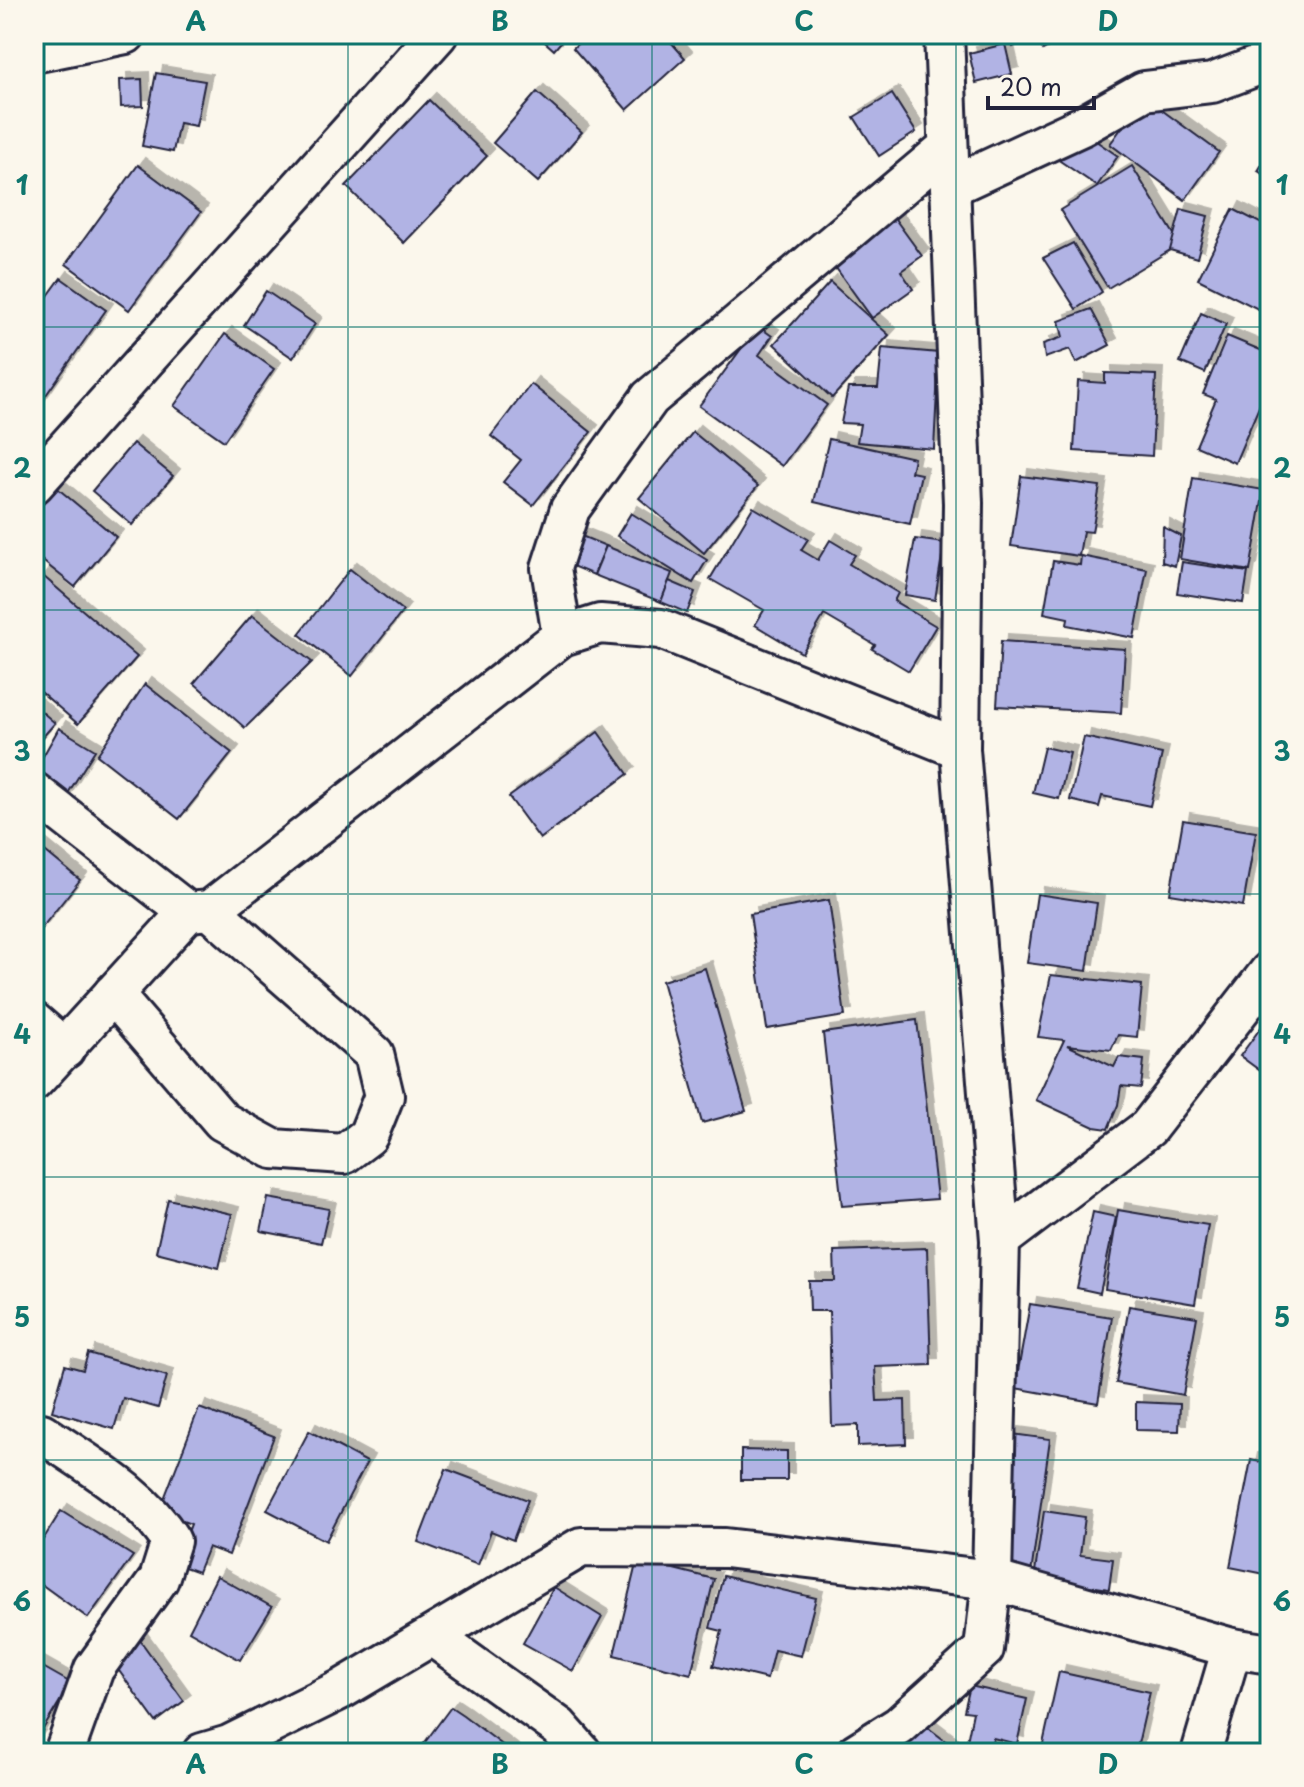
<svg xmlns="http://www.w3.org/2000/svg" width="1304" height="1787" viewBox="0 0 1304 1787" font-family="'Playpen Sans',sans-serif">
	<defs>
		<filter id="shadow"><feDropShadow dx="7" dy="-7" stdDeviation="0" flood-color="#0004"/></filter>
	</defs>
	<rect width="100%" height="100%" fill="#fbf7ec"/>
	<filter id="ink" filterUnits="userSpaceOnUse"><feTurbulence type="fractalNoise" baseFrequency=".0125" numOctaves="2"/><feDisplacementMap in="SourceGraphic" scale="16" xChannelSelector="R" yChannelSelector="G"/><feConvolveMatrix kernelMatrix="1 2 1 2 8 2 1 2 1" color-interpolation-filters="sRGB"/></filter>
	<g filter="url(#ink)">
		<!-- building -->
		<g fill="#b1b3e4" stroke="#22223b" stroke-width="2" filter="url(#shadow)">
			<path d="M536 34H568L554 50Z"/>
			<path d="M588 34H664L685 58 627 110 573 48Z"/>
			<path d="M1006 34H1067L1068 36 1043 50 1035 35 1013 47Z"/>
			<path d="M1005 44 1012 74 976 83 969 53Z"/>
			<path d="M156 73 205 81 196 126 179 123 173 152 142 146Z"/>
			<path d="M142 79 143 106 121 107 120 80Z"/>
			<path d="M537 92 582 132 538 182 493 143Z"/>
			<path d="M892 94 916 132 879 156 854 117Z"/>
			<path d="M1144 97 1219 152 1185 200 1110 144Z"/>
			<path d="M429 100 487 156 404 243 346 186Z"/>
			<path d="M1080 130 1118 156 1097 186 1060 161Z"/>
			<path d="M1270 151V179L1258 171Z"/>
			<path d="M138 165 201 212 129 310 66 264Z"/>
			<path d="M1132 166 1180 244 1108 288 1060 210Z"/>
			<path d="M1181 209 1208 216 1197 258 1170 250Z"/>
			<path d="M1233 209 1270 228V315L1198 279Z"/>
			<path d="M890 212 922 256 901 271 913 289 872 318 828 257Z"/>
			<path d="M1073 243 1102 292 1076 309 1043 258Z"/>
			<path d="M61 278 106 310 34 412V315Z"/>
			<path d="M830 282 889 335 832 398 774 344Z"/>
			<path d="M266 291 315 324 293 358 244 325Z"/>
			<path d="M1091 309 1110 345 1076 363 1070 349 1045 358 1043 344 1063 337 1059 321Z"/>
			<path d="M1201 313 1226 324 1205 373 1180 362Z"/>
			<path d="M758 326 772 336 759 355 827 405 782 466 699 406Z"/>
			<path d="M225 334 274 369 224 441 174 406Z"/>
			<path d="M1227 336 1270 354V381L1235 463 1196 446 1216 399 1203 394Z"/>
			<path d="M882 348 939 353 934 449 857 442 860 424 841 423 848 388H878Z"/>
			<path d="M1105 373 1156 375 1152 456 1074 451 1078 381 1105 383Z"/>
			<path d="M531 384 591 432 533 505 503 482 521 460 491 436Z"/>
			<path d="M693 432 758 486 704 553 639 498Z"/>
			<path d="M829 439 914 458 911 472 921 474 910 524 814 502Z"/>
			<path d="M133 443 173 476 132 525 92 491Z"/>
			<path d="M1021 476 1100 486 1092 532 1083 531 1079 556 1011 546Z"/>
			<path d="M1193 478 1264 490 1250 571 1180 559Z"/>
			<path d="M56 487 116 537 75 587 34 554V514Z"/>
			<path d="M753 507 808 539 801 550 818 560 830 540 855 555 849 564 898 593 894 601 936 626 909 671 872 649 875 645 824 615 802 653 755 625 764 610 710 579Z"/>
			<path d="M631 513 707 560 693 583 617 536Z"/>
			<path d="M1163 527 1181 536 1175 566 1162 562Z"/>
			<path d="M579 535 606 546 594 575 567 564Z"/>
			<path d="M915 539 944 543 935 600 905 595Z"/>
			<path d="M606 546 672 573 661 602 594 575Z"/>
			<path d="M1081 556 1147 569 1134 638 1067 625 1068 618 1044 613 1053 561 1080 565Z"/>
			<path d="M1182 562 1248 572 1243 603 1177 593Z"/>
			<path d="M350 569 403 611 352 676 299 634Z"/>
			<path d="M43 576 137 657 78 724 34 686V587Z"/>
			<path d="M669 581 695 592 687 613 661 602Z"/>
			<path d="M252 615 312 662 245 728 194 683Z"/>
			<path d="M1001 641 1125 649 1121 713 997 706Z"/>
			<path d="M145 684 232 753 179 819 97 755Z"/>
			<path d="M34 705 55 723 34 747Z"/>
			<path d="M59 728 95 750 62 803 34 786V772Z"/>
			<path d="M598 732 628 774 540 839 509 797Z"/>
			<path d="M1084 737 1162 754 1150 806 1102 796 1099 807 1070 800Z"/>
			<path d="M1044 747 1070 753 1059 799 1033 793Z"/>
			<path d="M1183 820 1256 832 1243 906 1170 894Z"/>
			<path d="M34 842 80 880 40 930 34 925Z"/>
			<path d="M1037 894 1097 903 1087 971 1027 963Z"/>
			<path d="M829 900 845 1016 767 1029 750 914Z"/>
			<path d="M705 968 746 1111 702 1123 662 981Z"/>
			<path d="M1051 975 1142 985 1137 1037 1118 1035 1111 1050 1067 1045 1114 1067 1119 1057 1144 1060 1141 1088 1121 1086 1118 1105 1108 1129 1094 1127 1036 1100 1064 1040 1038 1037Z"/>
			<path d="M1270 1015V1078L1240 1056Z"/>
			<path d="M917 1020 937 1199 842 1206 823 1033Z"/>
			<path d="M268 1198 329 1209 321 1243 261 1231Z"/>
			<path d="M168 1199 232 1214 219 1268 156 1252Z"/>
			<path d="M1118 1210 1208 1225 1195 1304 1105 1289Z"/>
			<path d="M1093 1212 1116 1217 1100 1293 1077 1288Z"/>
			<path d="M927 1248 931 1365 875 1367 877 1401 905 1400 906 1444 858 1446V1425L832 1426 829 1311H810L809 1281H835L834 1251Z"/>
			<path d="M1030 1304 1112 1317 1098 1403 1015 1388Z"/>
			<path d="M1129 1306 1197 1317 1183 1395 1116 1383Z"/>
			<path d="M88 1353 167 1376 158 1408 123 1398 114 1429 52 1411 65 1365 83 1370Z"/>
			<path d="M1136 1402 1180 1404 1179 1431 1136 1430Z"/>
			<path d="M199 1408 274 1436 229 1555 208 1547 198 1572 176 1564 191 1524 159 1512Z"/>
			<path d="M309 1431 367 1462 326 1541 267 1510Z"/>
			<path d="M1012 1434 1050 1439 1031 1574 994 1569Z"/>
			<path d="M741 1450 787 1451V1480H741Z"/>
			<path d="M1251 1460 1270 1464V1575L1230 1567Z"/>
			<path d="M446 1469 528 1500 513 1540 491 1531 478 1565 418 1542Z"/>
			<path d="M61 1511 133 1556 88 1618 34 1579V1554Z"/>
			<path d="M1044 1511 1085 1517 1080 1555 1113 1559 1109 1589 1076 1584 1033 1585Z"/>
			<path d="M637 1560 714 1579 691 1674 614 1655Z"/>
			<path d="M217 1576 272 1607 240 1660 189 1631Z"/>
			<path d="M723 1576 816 1598 801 1656 774 1650 767 1679 713 1666 722 1631 710 1628Z"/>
			<path d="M554 1587 602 1617 573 1671 523 1643Z"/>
			<path d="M137 1636 184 1701 156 1722 109 1657Z"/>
			<path d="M34 1662 71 1683 34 1744Z"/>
			<path d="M1059 1672 1150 1692 1136 1753H1041Z"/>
			<path d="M970 1686 1027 1699 1017 1744 993 1738 990 1751 966 1746 973 1712 964 1711Z"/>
			<path d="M451 1707 463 1715 513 1753H417Z"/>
			<path d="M922 1723 961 1753H899Z"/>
		</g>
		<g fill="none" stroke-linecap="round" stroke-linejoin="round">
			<!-- minor casing -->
			<g stroke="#22223b" stroke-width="44">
				<g id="minor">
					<path d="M34 53 126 34"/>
					<path d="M950 187 1082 126 1144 91 1212 83 1270 61"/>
					<path d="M34 484 438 34"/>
					<path d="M562 636 551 568 570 509 650 398 948 147"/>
					<path d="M34 792 188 912 210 910 562 636 600 624 661 629 960 749"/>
					<path d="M113 994 222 1121 273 1149 344 1154 368 1136 384 1096 374 1054 210 910"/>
					<path d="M34 1022 65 1049"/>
					<path d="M34 1081 188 912"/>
					<path d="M1000 1240 1148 1128 1270 971"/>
					<path d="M42 1433C88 1465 141 1493 171 1541L159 1579 94 1669 64 1753"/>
					<path d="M432 1636 559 1727 582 1753"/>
					<path d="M202 1753 229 1745 342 1689 581 1547 725 1548 992 1580 1232 1648 1270 1654"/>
					<path d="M856 1753 899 1726 984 1649 992 1580 1000 1240 960 749 963 503 944 34"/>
					<path d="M1201 1753 1232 1648"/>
				</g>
			</g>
			<!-- minor -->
			<use href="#minor" stroke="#fbf7ec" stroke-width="38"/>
		</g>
	</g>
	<!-- grid -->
	<path fill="none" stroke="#0f766e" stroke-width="2" stroke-opacity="0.55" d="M348 34V1753M652 34V1753M956 34V1753M34 327H1270M34 610H1270M34 894H1270M34 1177H1270M34 1460H1270"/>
	<!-- margin -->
	<rect width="1304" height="1787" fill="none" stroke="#fbf7ec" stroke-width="88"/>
	<!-- scale -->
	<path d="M988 96v12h106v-12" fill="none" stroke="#22223b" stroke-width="4"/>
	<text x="1000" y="96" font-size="24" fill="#22223b" stroke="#fbf7ec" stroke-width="6" paint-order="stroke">20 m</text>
	<rect x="44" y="44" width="1216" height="1699" fill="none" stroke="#0f766e" stroke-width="3"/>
	<g font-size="26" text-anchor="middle" font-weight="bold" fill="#0f766e">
		<text x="196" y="31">A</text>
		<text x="500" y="31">B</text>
		<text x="804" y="31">C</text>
		<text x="1108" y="31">D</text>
		<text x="22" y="195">1</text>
		<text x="1282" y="195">1</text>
		<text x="22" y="478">2</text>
		<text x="1282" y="478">2</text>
		<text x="22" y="761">3</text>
		<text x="1282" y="761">3</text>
		<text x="22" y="1044">4</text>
		<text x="1282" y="1044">4</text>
		<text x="22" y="1327">5</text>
		<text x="1282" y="1327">5</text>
		<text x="22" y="1611">6</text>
		<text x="1282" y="1611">6</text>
		<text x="196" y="1774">A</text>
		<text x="500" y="1774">B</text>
		<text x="804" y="1774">C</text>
		<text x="1108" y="1774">D</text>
	</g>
</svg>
